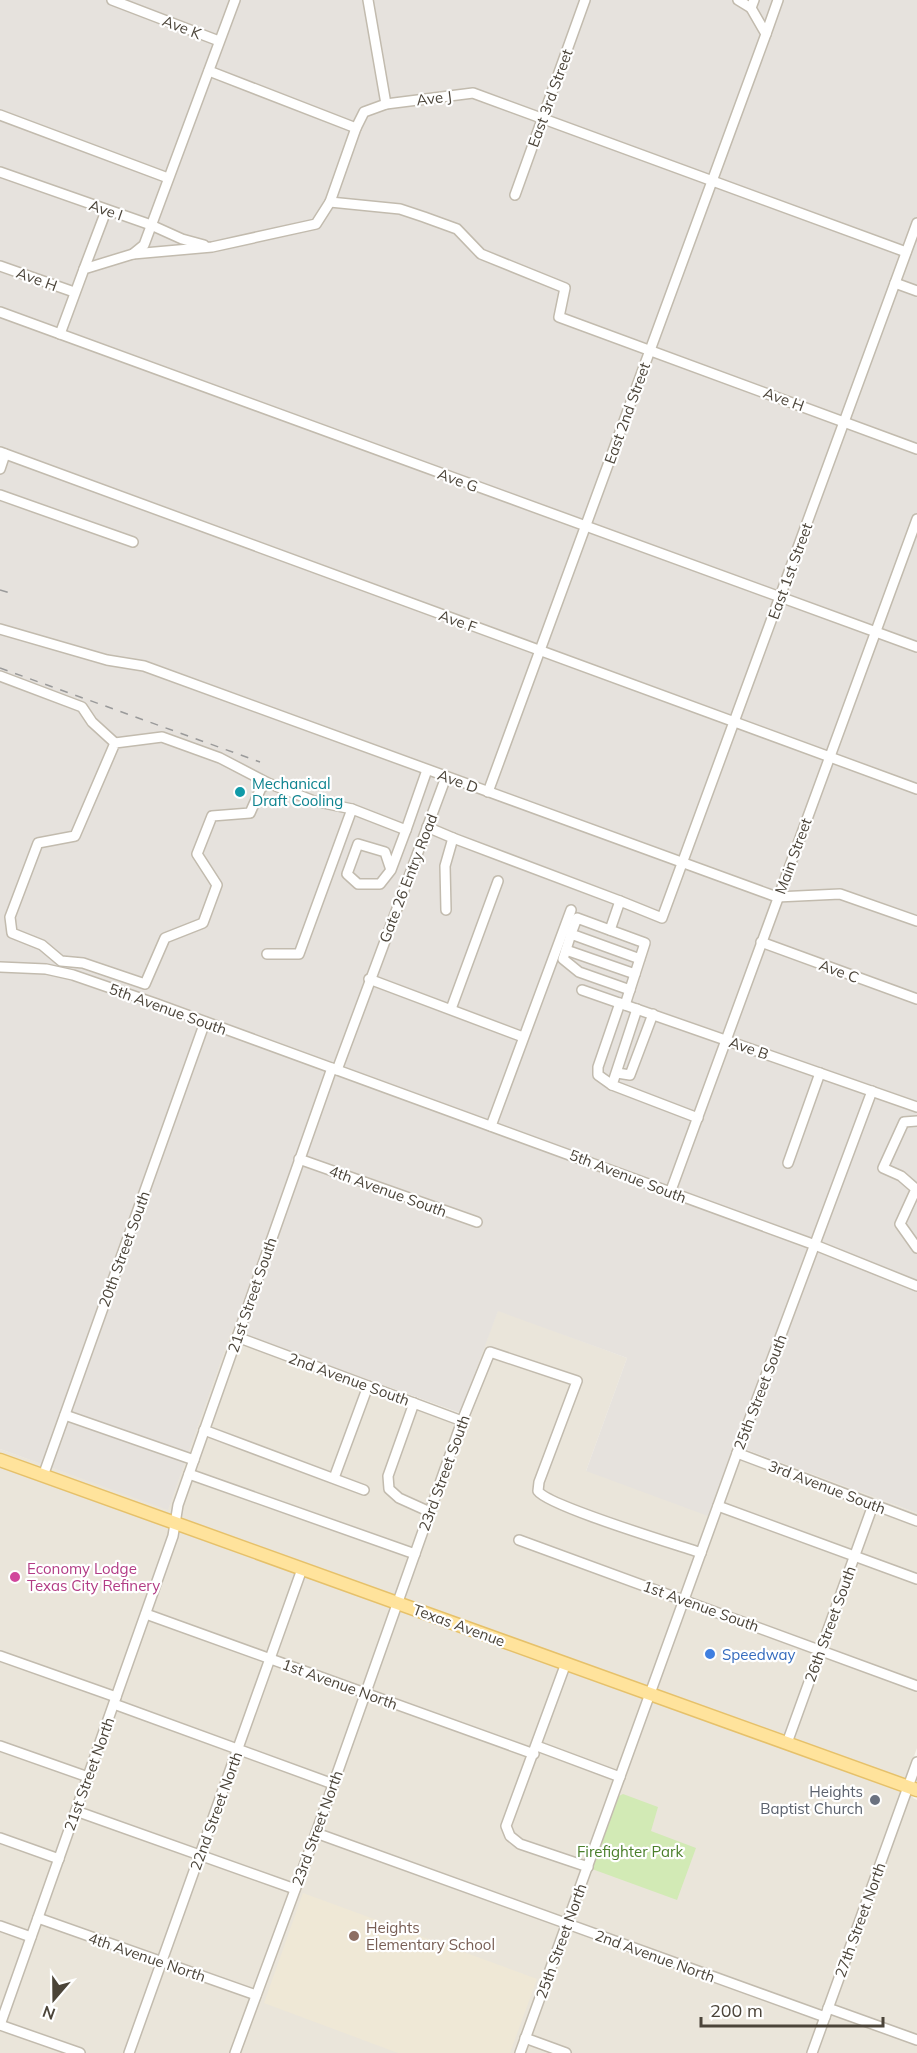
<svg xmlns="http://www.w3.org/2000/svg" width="917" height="2053" viewBox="0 0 917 2053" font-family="Mulish,sans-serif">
	<rect width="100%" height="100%" fill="#f6f3ec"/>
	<!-- residential -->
	<path fill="#eae5da" d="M498 1310 627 1358 586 1471 734 1445 917 1513V1748L906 1778 913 1798 917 1800V2053H0V1449L168 1509 232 1329 459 1413Z"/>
	<!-- industrial -->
	<path fill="#e6e2dd" d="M0 0H917V1513L734 1445 708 1516 586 1471 627 1358 498 1311 460 1413 232 1330 168 1510 0 1449Z"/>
	<!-- education -->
	<path fill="#efe8d6" d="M303 1893 537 1979 510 2053H398L264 2003Z"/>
	<!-- green -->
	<path fill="#d2eab5" d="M623 1794 658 1807 651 1831 696 1848 677 1900 592 1869 619 1796Z"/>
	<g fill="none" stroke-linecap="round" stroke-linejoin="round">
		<!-- minor casing -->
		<g stroke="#c2bbae" stroke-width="12">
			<g id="minor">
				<path d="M112 0 219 41"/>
				<path d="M368 0 386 104"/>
				<path d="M738 0 751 8"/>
				<path d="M766 34 778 0"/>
				<path d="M209 71 356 128"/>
				<path d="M0 115 168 178"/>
				<path d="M0 172 151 225 182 239 204 245"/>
				<path d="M515 195 585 0"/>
				<path d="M330 202 400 209 424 217 457 229 481 254 565 288 559 317 917 449"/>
				<path d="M133 254 144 245 235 0"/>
				<path d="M0 266 74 292"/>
				<path d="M84 269 106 211"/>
				<path d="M895 283 917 291"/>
				<path d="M0 312 917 647"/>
				<path d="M60 334 84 269 133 254 212 247 316 224 330 202 356 128 364 112 386 104 473 93 906 252"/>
				<path d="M0 452 917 789"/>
				<path d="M0 469 5 454"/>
				<path d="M0 495 133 542"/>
				<path d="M0 629 107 660 144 666 777 897 840 894 917 921"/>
				<path d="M0 676 82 707 92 722 115 743"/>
				<path d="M268 783 220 758 162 737 115 743 75 836 38 843 10 917 12 933 42 945 61 961 83 963 145 984 165 938 203 923 217 885 197 854 212 816 250 813 261 788 268 783 314 801 352 809"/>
				<path d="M488 792 766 34 751 8 754 0"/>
				<path d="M427 827 453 838"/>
				<path d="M391 870 385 852 358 844 347 874 358 884H380L391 870 406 830"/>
				<path d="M446 910 445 866 453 838 620 901"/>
				<path d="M610 930 620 901 662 918 917 223"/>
				<path d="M571 934 563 959 579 972 630 990"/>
				<path d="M761 942 917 999"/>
				<path d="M566 950 635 974"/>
				<path d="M267 954H299L352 809 406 830 427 770"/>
				<path d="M0 967 46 969 73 975 157 1004 815 1245 917 1286"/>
				<path d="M369 979 523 1037"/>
				<path d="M582 990 917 1107"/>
				<path d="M625 1005 645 943 577 918 571 934 640 959"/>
				<path d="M451 1009 498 881"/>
				<path d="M637 1009 612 1085 698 1118"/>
				<path d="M337 1070 446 777"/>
				<path d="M617 1073 630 1075 653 1014"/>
				<path d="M612 1085 598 1075V1067L620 1003"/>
				<path d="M917 1121 904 1122 883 1168 901 1176 916 1189 900 1224 917 1248"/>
				<path d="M491 1126 571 910"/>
				<path d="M299 1159 477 1222"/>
				<path d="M788 1163 820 1073"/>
				<path d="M670 1193 917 519"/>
				<path d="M237 1337 462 1421"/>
				<path d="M414 1403 388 1476 389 1489 399 1498 430 1512"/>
				<path d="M65 1415 194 1460"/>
				<path d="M204 1430 364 1490"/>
				<path d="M737 1453 917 1521"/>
				<path d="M189 1474 415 1554"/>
				<path d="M43 1476 205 1022"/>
				<path d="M334 1478 368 1386"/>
				<path d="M718 1506 917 1579"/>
				<path d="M519 1540 917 1686"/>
				<path d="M146 1614 534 1754"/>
				<path d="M0 1656 116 1697"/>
				<path d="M566 1663 506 1826 510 1836 520 1844 588 1867"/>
				<path d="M114 1704 333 1784"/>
				<path d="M787 1743 873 1505"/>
				<path d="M0 1746 88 1777"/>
				<path d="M537 1746 620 1777"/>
				<path d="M76 1811 295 1889"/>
				<path d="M316 1833 825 2017"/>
				<path d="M0 1838 59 1859"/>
				<path d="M38 1918 256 1995"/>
				<path d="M0 1926 31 1937"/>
				<path d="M828 2008 917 2040"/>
				<path d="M0 2025 173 1536 178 1505 332 1068"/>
				<path d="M0 2025 80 2053"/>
				<path d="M525 2038 566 2053"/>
				<path d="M129 2053 302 1569"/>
				<path d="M235 2053 316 1833 462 1421 490 1352 577 1381 539 1482 538 1491C548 1506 675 1544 701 1553"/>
				<path d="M520 2053 737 1453 872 1091"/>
				<path d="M812 2053 917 1762"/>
			</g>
		</g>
		<!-- major casing -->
		<g stroke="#e6c16a" stroke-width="15">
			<path id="major" d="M0 1460 917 1790"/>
		</g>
		<!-- minor -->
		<use href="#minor" stroke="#fff" stroke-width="9"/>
		<!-- major -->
		<use href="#major" stroke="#ffe39c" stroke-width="12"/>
		<!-- rail -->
		<g stroke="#9a9a9a" stroke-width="1.5" stroke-dasharray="8 8" stroke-linecap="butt">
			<path d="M0 590 10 593"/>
			<path d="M0 668 260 762"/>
		</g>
	</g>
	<!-- markers -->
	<circle fill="#0f9aa8" stroke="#fff" stroke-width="2" cx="240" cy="792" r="6"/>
	<circle fill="#d1479c" stroke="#fff" stroke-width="2" cx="15" cy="1577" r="6"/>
	<circle fill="#3f7fe0" stroke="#fff" stroke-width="2" cx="710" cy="1654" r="6"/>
	<circle fill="#6b7280" stroke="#fff" stroke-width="2" cx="875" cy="1800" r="6"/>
	<circle fill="#8d6e63" stroke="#fff" stroke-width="2" cx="354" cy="1936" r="6"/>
	<g text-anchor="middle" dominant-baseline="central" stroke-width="4.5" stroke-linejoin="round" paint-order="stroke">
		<!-- street labels -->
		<g font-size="15" fill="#4b4439" stroke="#fff">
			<text transform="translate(182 27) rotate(21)">Ave K</text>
			<text transform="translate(434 98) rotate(-7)">Ave J</text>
			<text transform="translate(550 98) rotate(-70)">East 3rd Street</text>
			<text transform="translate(106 210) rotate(19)">Ave I</text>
			<text transform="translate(37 279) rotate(20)">Ave H</text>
			<text transform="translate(784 399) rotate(20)">Ave H</text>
			<text transform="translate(627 413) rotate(-70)">East 2nd Street</text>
			<text transform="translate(458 480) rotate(20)">Ave G</text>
			<text transform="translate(790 571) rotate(-70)">East 1st Street</text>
			<text transform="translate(458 621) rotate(20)">Ave F</text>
			<text transform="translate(458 781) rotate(20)">Ave D</text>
			<text transform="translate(793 856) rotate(-70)">Main Street</text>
			<text transform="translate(408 878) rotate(-69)">Gate 26 Entry Road</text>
			<text transform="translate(839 971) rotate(20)">Ave C</text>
			<text transform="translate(168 1009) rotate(20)">5th Avenue South</text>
			<text transform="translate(749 1048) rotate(19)">Ave B</text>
			<text transform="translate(628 1176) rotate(21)">5th Avenue South</text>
			<text transform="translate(388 1191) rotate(20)">4th Avenue South</text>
			<text transform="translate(124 1249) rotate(-70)">20th Street South</text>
			<text transform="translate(252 1295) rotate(-71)">21st Street South</text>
			<text transform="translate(349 1379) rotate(20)">2nd Avenue South</text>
			<text transform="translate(760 1392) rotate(-69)">25th Street South</text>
			<text transform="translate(444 1473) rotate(-70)">23rd Street South</text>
			<text transform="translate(827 1487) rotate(21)">3rd Avenue South</text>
			<text transform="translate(701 1606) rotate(20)">1st Avenue South</text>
			<text transform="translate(830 1624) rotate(-70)">26th Street South</text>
			<text transform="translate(459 1625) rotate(20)">Texas Avenue</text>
			<text transform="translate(340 1684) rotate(20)">1st Avenue North</text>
			<text transform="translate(89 1774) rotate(-70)">21st Street North</text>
			<text transform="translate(216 1811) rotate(-70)">22nd Street North</text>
			<text transform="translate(317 1828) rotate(-70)">23rd Street North</text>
			<text transform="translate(860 1920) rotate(-70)">27th Street North</text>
			<text transform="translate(561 1941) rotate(-70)">25th Street North</text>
			<text transform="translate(655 1956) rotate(20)">2nd Avenue North</text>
			<text transform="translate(147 1957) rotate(19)">4th Avenue North</text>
		</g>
		<!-- culture labels -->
		<g font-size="15" fill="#0d838f" stroke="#fff" text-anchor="start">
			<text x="252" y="783">Mechanical<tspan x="252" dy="17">Draft Cooling</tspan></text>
		</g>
		<!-- hotel labels -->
		<g font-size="15" fill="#b23c85" stroke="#fff" text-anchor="start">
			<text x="27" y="1568">Economy Lodge<tspan x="27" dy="17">Texas City Refinery</tspan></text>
		</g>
		<!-- shop labels -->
		<g font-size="15" fill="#366cbe" stroke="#fff" text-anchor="start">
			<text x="722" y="1654">Speedway</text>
		</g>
		<!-- worship labels -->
		<g font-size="15" fill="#5b616d" stroke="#fff" text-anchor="end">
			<text x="863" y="1791">Heights<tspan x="863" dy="17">Baptist Church</tspan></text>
		</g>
		<!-- park labels -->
		<g font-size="15" fill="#4a7f2a" stroke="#fff">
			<text x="630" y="1851">Firefighter Park</text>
		</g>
		<!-- education labels -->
		<g font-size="15" fill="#785e54" stroke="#fff" text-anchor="start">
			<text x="366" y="1927">Heights<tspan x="366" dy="17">Elementary School</tspan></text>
		</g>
	</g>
	<!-- north arrow -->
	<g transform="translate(54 1999) rotate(200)" stroke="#ffffff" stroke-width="4.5" paint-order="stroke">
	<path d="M0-4.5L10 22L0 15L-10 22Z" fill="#4b4439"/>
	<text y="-9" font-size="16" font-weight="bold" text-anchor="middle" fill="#4b4439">N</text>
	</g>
	<!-- scale -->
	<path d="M701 2017v9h182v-9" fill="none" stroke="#4b4439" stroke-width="3"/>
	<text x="710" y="2017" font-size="18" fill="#4b4439" stroke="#ffffff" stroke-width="4.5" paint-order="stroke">200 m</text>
</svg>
